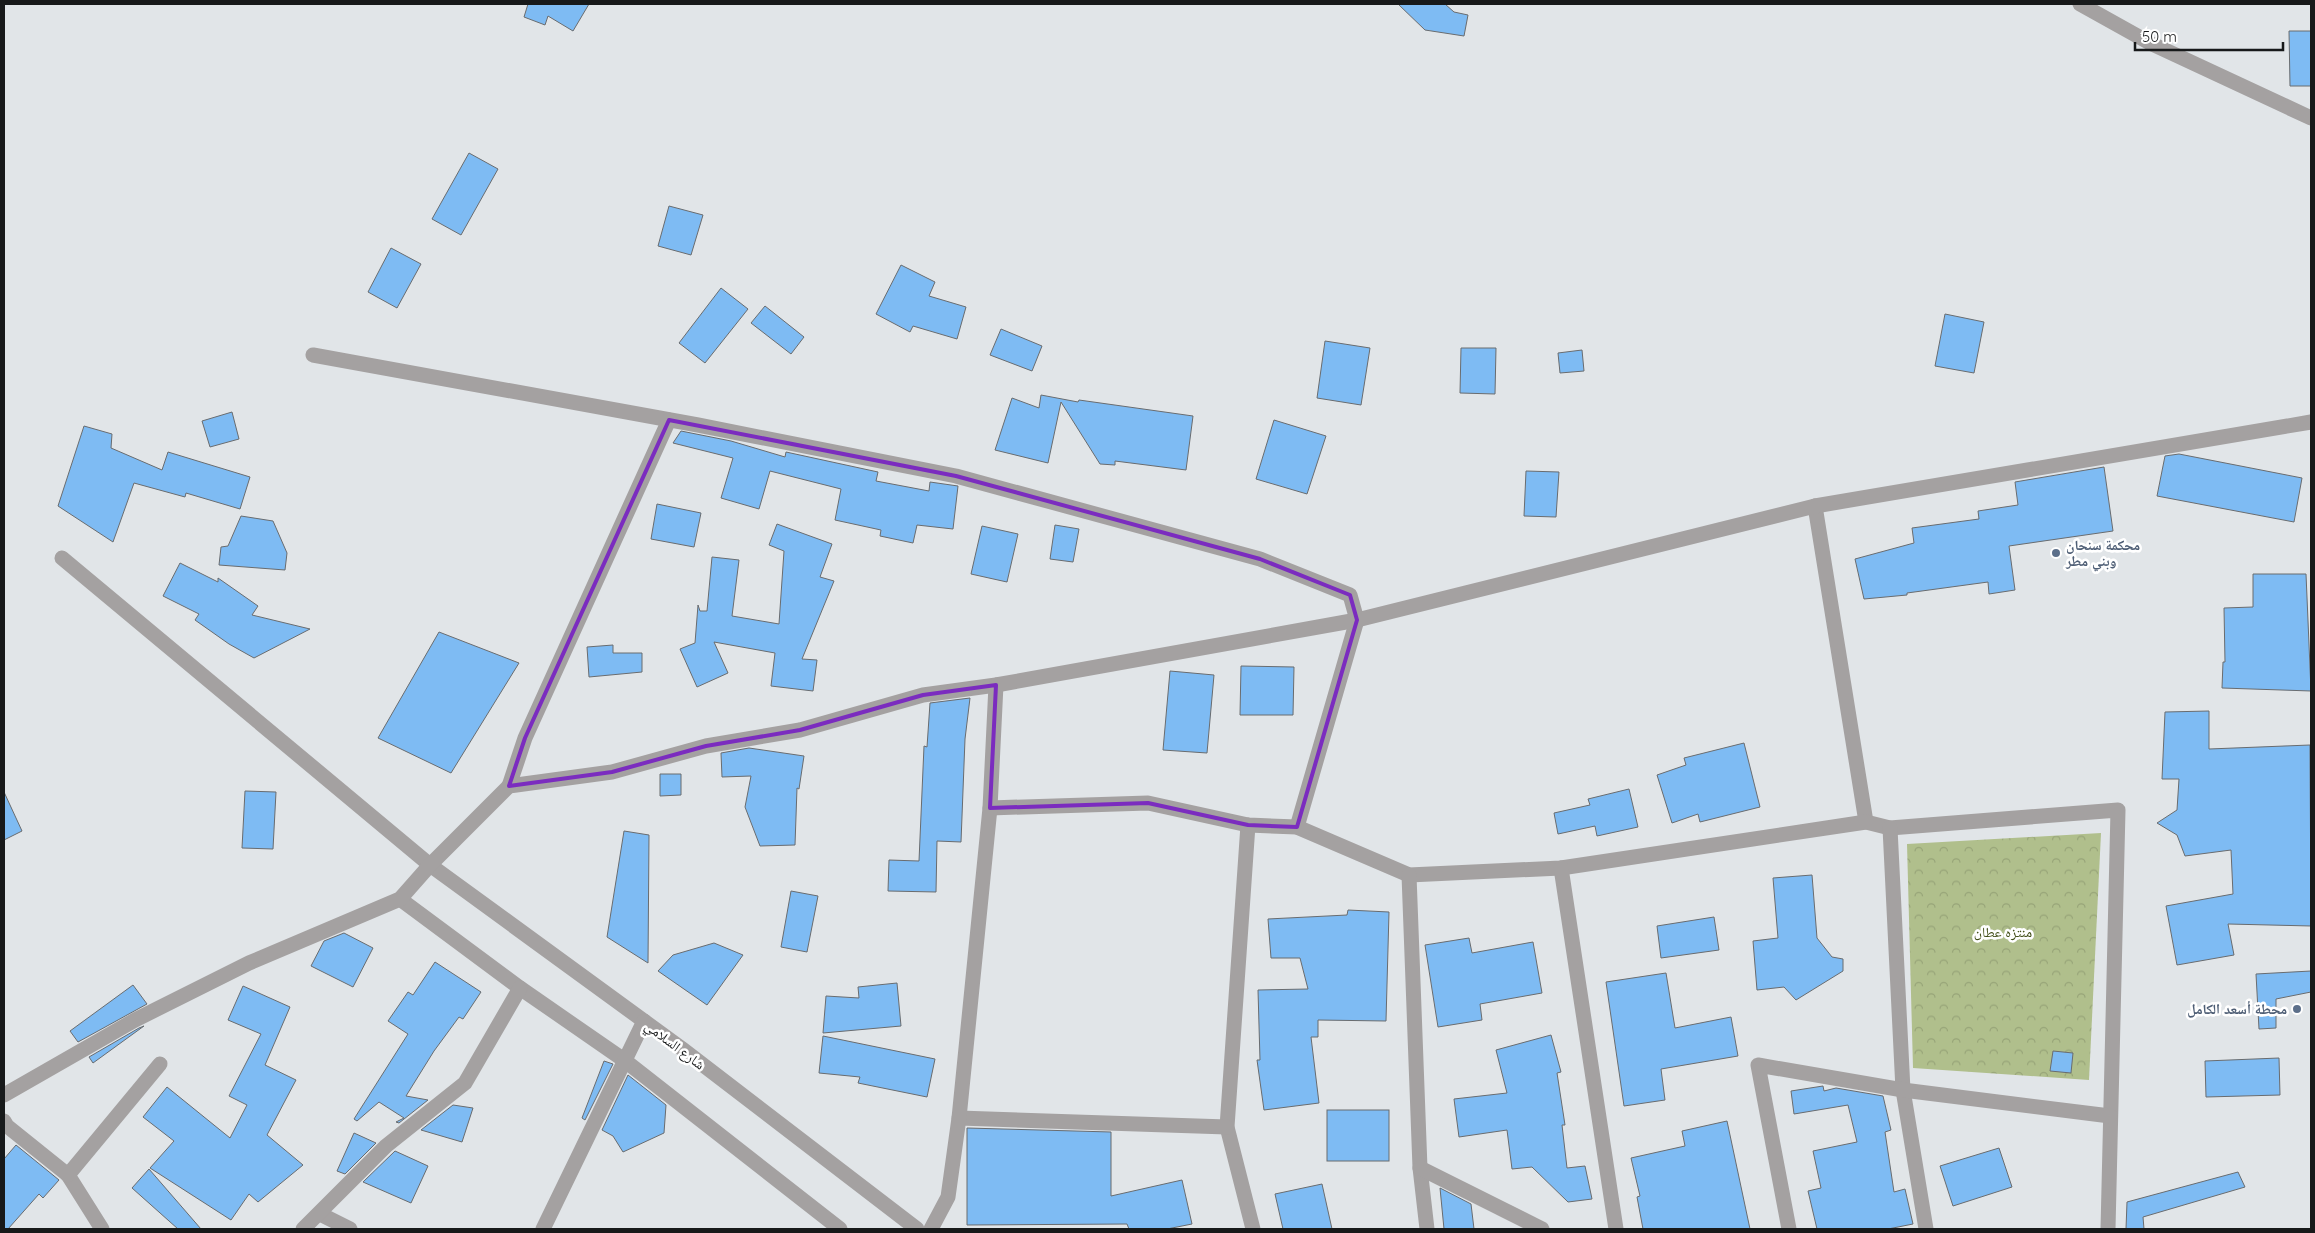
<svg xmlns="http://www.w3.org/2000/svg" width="2315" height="1233" viewBox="0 0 2315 1233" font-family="Quicksand,'Noto Naskh Arabic',sans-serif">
	<defs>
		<pattern id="park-crowns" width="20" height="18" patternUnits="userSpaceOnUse" patternTransform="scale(1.25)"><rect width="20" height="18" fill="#b0bf8c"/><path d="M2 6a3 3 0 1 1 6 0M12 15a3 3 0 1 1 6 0" fill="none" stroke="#97a478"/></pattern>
	</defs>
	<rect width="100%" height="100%" fill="#e1e5e8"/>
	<!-- park -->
	<path fill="url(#park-crowns)" d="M2101 833 2089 1080 1913 1068 1907 844Z"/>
	<!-- building -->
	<g fill="#7ebbf3" stroke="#696c6f">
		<path d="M528 4H589L573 31 548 16 545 25 524 17Z"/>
		<path d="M1398 4H1445L1454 12 1468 15 1464 36 1425 30Z"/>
		<path d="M2289 31H2311V86H2290Z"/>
		<path d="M469 153 498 169 461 235 432 219Z"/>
		<path d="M669 206 703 215 691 255 658 246Z"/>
		<path d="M391 248 421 264 397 308 368 292Z"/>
		<path d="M901 265 935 282 929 296 966 307 957 339 913 326 910 332 876 314Z"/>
		<path d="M721 288 748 309 705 363 679 343Z"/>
		<path d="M765 306 804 337 791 354 751 323Z"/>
		<path d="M1945 314 1984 322 1974 373 1935 366Z"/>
		<path d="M1001 329 1042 346 1032 371 990 355Z"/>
		<path d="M1325 341 1370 348 1361 405 1317 398Z"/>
		<path d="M1461 348H1496L1495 394 1460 393Z"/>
		<path d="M1582 350 1584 371 1560 373 1558 353Z"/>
		<path d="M1041 395 1078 402 1079 400 1193 416 1186 470 1115 461V465L1100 464 1061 402 1048 463 995 450 1012 398 1039 408Z"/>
		<path d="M232 412 239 439 210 447 202 421Z"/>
		<path d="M1274 420 1326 436 1307 494 1256 479Z"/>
		<path d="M84 426 112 434 111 448 162 470 168 452 250 477 240 509 186 493 185 497 134 483 113 542 58 506Z"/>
		<path d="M681 431 731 441 785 457 786 452 878 472 876 481 929 491 930 482 958 486 953 529 917 525 913 543 880 536 881 530 835 520 841 489 770 471 759 509 721 498 733 458 673 443Z"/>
		<path d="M2179 454 2302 478 2294 522 2157 496 2165 456Z"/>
		<path d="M2104 467 2113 531 2009 546 2015 590 1989 594 1988 582 1907 593V595L1864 599 1855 559 1914 543 1912 528 1979 519 1978 511 2018 505 2015 482Z"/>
		<path d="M1526 471 1559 472 1556 517 1524 516Z"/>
		<path d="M657 504 701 513 694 547 651 539Z"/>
		<path d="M241 516 273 521 287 553 285 570 219 565 221 547 228 546Z"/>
		<path d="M777 524 832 544 820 577 834 581 802 659 817 660 813 691 771 686 775 653 714 642 728 673 697 687 680 649 695 643 698 605 700 611H707L712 557 739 560 732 616 779 624 784 551 769 545Z"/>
		<path d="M1055 525 1079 529 1073 562 1050 559Z"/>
		<path d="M982 526 1018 534 1007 582 971 574Z"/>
		<path d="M180 563 218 582V578L258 606 252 615 310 629 254 658 229 644 195 620 199 614 163 596Z"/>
		<path d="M2253 574H2306L2311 691 2222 688 2223 662H2225L2224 608 2253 607Z"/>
		<path d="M439 632 519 663 451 773 378 738Z"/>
		<path d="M613 645V653H642V672L589 677 587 647Z"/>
		<path d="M1241 666 1294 667 1293 715H1240Z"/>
		<path d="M1170 671 1214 675 1207 753 1163 750Z"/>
		<path d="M970 698 965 739 961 842 937 841 936 892 888 891 889 860 919 861 924 746 927 747 930 703Z"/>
		<path d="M2209 711V749L2310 745 2311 926 2228 924 2234 955 2177 965 2166 906 2233 894 2231 850 2185 856 2177 835 2157 823 2177 810 2179 779H2162L2165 712Z"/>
		<path d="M1744 743 1760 807 1700 822 1698 814 1672 823 1657 775 1686 765 1684 758Z"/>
		<path d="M749 748 804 756 799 789 797 788 795 845 760 846 745 807 751 776 722 777 721 753Z"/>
		<path d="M660 774H681V795L660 796Z"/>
		<path d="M1629 789 1638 827 1597 836 1595 826 1558 834 1554 813 1590 805 1588 799Z"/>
		<path d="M245 791 276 792 273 849 242 848Z"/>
		<path d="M4 792 22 831 4 840Z"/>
		<path d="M624 831 649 835 648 963 607 937Z"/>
		<path d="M1812 875 1817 938 1832 957 1843 959V971L1796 1000 1784 987 1757 990 1753 941 1778 938 1773 878Z"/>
		<path d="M791 891 818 896 807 952 781 947Z"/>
		<path d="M1348 910 1389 912 1386 1021 1318 1020V1037H1311L1319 1103 1264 1110 1257 1060H1260L1258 990 1308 989 1300 958H1271L1268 919 1347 915Z"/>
		<path d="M1714 917 1719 950 1661 958 1657 926Z"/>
		<path d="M344 933 373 948 353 987 311 966 324 941Z"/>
		<path d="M1469 938 1472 953 1533 942 1542 993 1480 1004 1482 1020 1438 1027 1425 945Z"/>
		<path d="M714 943 743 955 707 1005 658 971 673 955Z"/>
		<path d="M435 962 481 992 463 1019 459 1017 434 1051 406 1096 428 1100 399 1123 396 1122 404 1118 379 1102 357 1121 354 1119 408 1034 388 1021 408 992 413 995Z"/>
		<path d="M2311 971V992L2276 999V1028L2259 1029 2256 974Z"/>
		<path d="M1666 973 1675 1028 1731 1017 1738 1056 1661 1069 1665 1100 1624 1106 1606 982Z"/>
		<path d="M897 983 901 1026 823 1033 826 996 859 998 858 987Z"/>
		<path d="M133 985 147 1004 78 1042 70 1031Z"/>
		<path d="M243 986 290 1007 265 1065 296 1080 267 1135 303 1165 258 1202 249 1194 231 1220 150 1168 174 1141 143 1117 167 1087 230 1138 247 1105 229 1096 261 1034 228 1020Z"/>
		<path d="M144 1026 93 1063 89 1057 139 1028Z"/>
		<path d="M1551 1035 1561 1072 1557 1073 1565 1125H1562L1567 1168 1585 1166 1592 1199 1568 1202 1532 1167 1512 1169 1507 1130 1459 1137 1454 1099 1507 1093 1496 1050Z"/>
		<path d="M823 1036 935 1059 927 1097 858 1083 860 1077 819 1073Z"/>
		<path d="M2053 1051 2073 1053 2071 1073 2050 1071Z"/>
		<path d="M2279 1058 2280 1095 2206 1097 2205 1061Z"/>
		<path d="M604 1061 613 1064 585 1120 582 1118Z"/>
		<path d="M628 1075 666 1105 664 1133 623 1152 613 1136 602 1130Z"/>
		<path d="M1823 1086 1824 1091 1836 1088 1883 1096 1891 1130 1885 1132 1894 1192 1905 1189 1913 1224 1888 1229H1817L1808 1191 1821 1188 1813 1151 1857 1142 1848 1105 1794 1114 1791 1091Z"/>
		<path d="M453 1105 473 1108 462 1142 421 1130Z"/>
		<rect x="1327" y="1110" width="62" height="51"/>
		<path d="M1727 1121 1750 1229H1643L1637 1197 1640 1196 1631 1158 1685 1146 1682 1131Z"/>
		<path d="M967 1128 1111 1132V1196L1182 1180 1192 1224 1167 1229H1129L1127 1224 967 1225Z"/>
		<path d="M354 1133 376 1143 345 1174 337 1171Z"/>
		<path d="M16 1145 59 1180 43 1198 39 1194 8 1229H4V1159Z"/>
		<path d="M1999 1148 2012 1187 1953 1206 1940 1166Z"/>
		<path d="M395 1151 428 1166 411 1203 363 1182Z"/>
		<path d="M149 1169 201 1229H178L132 1188Z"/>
		<path d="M2238 1172 2245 1187 2143 1217 2144 1229H2126L2127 1202Z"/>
		<path d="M1322 1184 1332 1229H1283L1275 1194Z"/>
		<path d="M1440 1188 1471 1204 1474 1229H1444Z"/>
	</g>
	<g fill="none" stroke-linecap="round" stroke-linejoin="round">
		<!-- street -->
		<g stroke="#a4a1a1" stroke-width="15">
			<path d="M2080 4 2150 43 2311 118"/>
			<path d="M313 355 698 425 956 476 1260 559 1350 595 1357 620 1297 827"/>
			<path d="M1815 506 1866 822"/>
			<path d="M62 558 430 865 681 1048 917 1229"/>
			<path d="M509 786 525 738 669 420"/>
			<path d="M990 808 1148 803 1248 825 1297 827 1409 875 1561 868 1866 822 1890 828 2118 810 2108 1229"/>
			<path d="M1248 825 1227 1127 1253 1229"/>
			<path d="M1890 828 1903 1090 1926 1229"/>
			<path d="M1561 868 1616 1229"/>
			<path d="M1409 875 1420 1168 1427 1229"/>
			<path d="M400 899 520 988 624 1060 840 1229"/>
			<path d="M4 1095 135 1020 249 963 400 899 430 865 509 786 612 772 706 746 800 730 923 695 996 685 1357 620 1815 506 2311 422"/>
			<path d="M959 1118 1227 1127"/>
			<path d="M4 1121 7 1126 68 1175 102 1229"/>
			<path d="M1420 1168 1542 1229"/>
			<path d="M68 1175 160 1064"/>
			<path d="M320 1214 350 1229"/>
			<path d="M303 1229 386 1146 465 1083 520 988"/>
			<path d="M543 1229 644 1021"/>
			<path d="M931 1229 948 1197 959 1118 990 808 996 685"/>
			<path d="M1789 1229 1758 1065 1903 1090 2110 1116"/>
		</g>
	</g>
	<!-- marked area -->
	<path fill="none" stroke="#7b2cbf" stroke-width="4" stroke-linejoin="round" d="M669 420 956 476 1260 559 1350 595 1357 620 1297 827 1248 825 1148 803 990 808 996 685 923 695 800 730 706 746 612 772 509 786 525 738Z"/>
	<!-- markers -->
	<g fill="#5c6f8a" stroke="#fff" stroke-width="2">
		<circle cx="2056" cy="553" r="5"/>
		<circle cx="2297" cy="1009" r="5"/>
	</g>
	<g text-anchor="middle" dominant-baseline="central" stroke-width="5" stroke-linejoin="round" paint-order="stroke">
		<!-- service labels -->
		<g font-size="14" font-weight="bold" fill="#4e5e75" stroke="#fff" text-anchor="start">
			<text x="2066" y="545">محكمة سنحان<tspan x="2066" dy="16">وبني مطر</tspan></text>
			<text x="2287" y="1009" text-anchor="end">محطة أسعد الكامل</text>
		</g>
		<!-- park labels -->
		<g font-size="14" fill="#404d16" stroke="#fff">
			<text x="2003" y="932">منتزه عطان</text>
		</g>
		<!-- street labels -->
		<g font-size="14" fill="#17191a" stroke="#fff">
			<text transform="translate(675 1045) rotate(37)">شارع السلامي</text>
		</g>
	</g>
	<!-- border -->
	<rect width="2315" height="1233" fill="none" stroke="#17191a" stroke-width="10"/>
	<!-- scale -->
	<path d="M2135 42v8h148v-8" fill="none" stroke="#17191a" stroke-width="2.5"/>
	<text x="2142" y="42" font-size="15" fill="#17191a" stroke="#ffffff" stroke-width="4" paint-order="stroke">50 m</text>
</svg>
